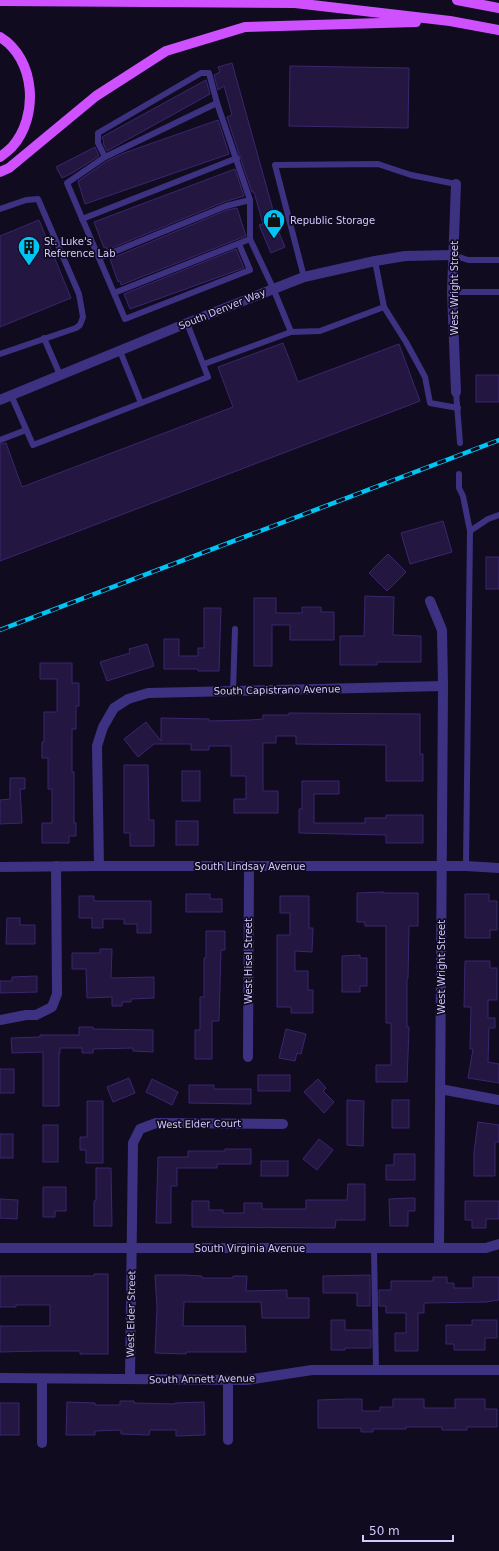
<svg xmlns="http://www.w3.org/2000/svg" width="499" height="1551" viewBox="0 0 499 1551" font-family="'DejaVu Sans',sans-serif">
	<rect width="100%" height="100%" fill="#100b1f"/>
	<!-- building -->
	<g fill="#231641" stroke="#3b266f">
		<path d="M232 63 273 210 270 211 285 247 271 253 259 225 263 224 254 192H252L241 160V157L239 154 227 117 232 115 224 86 218 90 214 75 220 72 218 67Z"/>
		<path d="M290 66 409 68 408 128 289 126Z"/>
		<path d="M206 80 210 94 107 151 103 143 104 142 102 137Z"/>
		<path d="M218 120 229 154 85 204 78 181 107 161 124 153Z"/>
		<path d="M95 147 99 156 74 172 62 178 56 167Z"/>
		<path d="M235 169 244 196 224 202 107 250 106 247 104 248 94 222Z"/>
		<path d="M237 208 246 236 121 285 120 281 118 282 110 259 227 210Z"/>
		<path d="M39 220 71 298 0 327V236Z"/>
		<path d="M236 249 244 268 130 309 124 294Z"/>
		<path d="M283 343 298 382 399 344 420 401 0 561V444L6 443 22 487 233 407 218 367Z"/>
		<rect x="476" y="375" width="23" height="27"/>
		<path d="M443 521 452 552 410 564 401 533Z"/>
		<path d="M388 554 406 572 387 591 369 573Z"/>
		<rect x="486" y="557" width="13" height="32"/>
		<path d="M365 596 394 597 393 635 421 636V662H377V665H340V636H364Z"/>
		<path d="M254 598H276V613H302V607H321V612H334V640H290V625H272V666H254Z"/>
		<path d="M204 608H221L219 671H198V669H164V639H179V656H198V648H204Z"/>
		<path d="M147 644 154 666 107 681 100 662 130 653 129 649Z"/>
		<path d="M40 663H72V683H79V706H76V729H72V772H74V823H76V836H69V843H42V823H52V789H48V758H42V742H44V712H57V679H40Z"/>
		<path d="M289 713 420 714V754H423V781H386V745L296 744V736H276V743H263V791H278V813H234V799H246V776H231V746H209V750H191V744H154L138 757 124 739 146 722 161 741V718L209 719V721L250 720 263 719V715H289Z"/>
		<path d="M124 765H148L149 820H154V846H130V833H124Z"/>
		<rect x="182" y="771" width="18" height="30"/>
		<path d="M10 778H25V789H20L22 823 0 824V800L10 799Z"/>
		<path d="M302 781H339V794H314V823H365V818H386V815H423V843H386V835L299 833V809H302Z"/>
		<rect x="176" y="821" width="22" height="24"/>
		<path d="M384 892V893H418V926H409L408 978H407V1027H409L407 1082H376V1065H391V1023H386V926H365V922H357V893Z"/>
		<path d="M186 894H210V899H222V912H186Z"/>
		<path d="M465 894H489V901H497V930H490V938H465Z"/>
		<path d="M79 896H94V901H151V933H137V924H124V919H103V928H92V918H79Z"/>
		<path d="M280 896H309V928H313L312 952 295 951V971H308V990H313V1013H291V1007H277V935H290V913H280Z"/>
		<path d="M7 918H20V925H35V944H6Z"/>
		<path d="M206 931H225V950H221L219 1021H212V1059H195V1030H200V997H204V958H206Z"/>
		<path d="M100 949H112L111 978 154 977V998L131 999V1002H122V1006H112V997L87 998 86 969H72V953H100Z"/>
		<path d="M360 955V958H367V986H360V992H342V956Z"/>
		<path d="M465 961H490V968H497V1000H488V1018H495V1028H489L488 1062 499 1064V1083L468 1078 473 1049H470L471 1007H464Z"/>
		<path d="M37 976V992L0 993V981H12V977Z"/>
		<path d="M79 1027H93V1029L153 1030V1052L133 1051V1048L93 1049V1053H82V1048H60V1053H59V1106H43V1052L12 1053 11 1038 40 1037V1035H79Z"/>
		<path d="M286 1029 306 1034 301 1054 297 1053 295 1061 279 1058Z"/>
		<rect x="0" y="1069" width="14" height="24"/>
		<rect x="258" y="1075" width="32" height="16"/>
		<path d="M129 1078 135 1093 113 1102 107 1087Z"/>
		<path d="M152 1079 178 1092 172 1105 146 1092Z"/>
		<path d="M318 1079 326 1088 323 1091 334 1102 324 1113 304 1092Z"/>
		<path d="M189 1085H214V1089H251V1104L189 1103Z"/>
		<path d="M347 1100 364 1101 363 1146 347 1145Z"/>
		<rect x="392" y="1100" width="17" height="28"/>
		<path d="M87 1101H103V1163H86V1150H80V1137H87Z"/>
		<path d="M478 1122 499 1125V1142H495V1176H474V1152Z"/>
		<rect x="43" y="1125" width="15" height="37"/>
		<rect x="0" y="1134" width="13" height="24"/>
		<path d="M319 1139 333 1150 317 1170 303 1159Z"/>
		<path d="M225 1149H251V1164H217V1168H177V1186H171V1223H156L158 1157H188V1151H225Z"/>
		<path d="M394 1154H415V1180H386V1165H394Z"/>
		<rect x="261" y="1161" width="27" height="15"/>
		<path d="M96 1168H111L112 1226H94V1201H96Z"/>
		<path d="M348 1184H365V1220H336L335 1228 192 1227V1201H209V1210H223V1213H244V1203H262V1209H306V1200H347Z"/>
		<path d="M43 1187H66V1211H55V1217H43Z"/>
		<path d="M410 1198H415V1211H408V1226H390L389 1199Z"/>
		<path d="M0 1199 18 1200 17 1219 0 1218Z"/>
		<path d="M465 1201H499V1219H486V1228H472V1220H465Z"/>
		<path d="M94 1274H108V1354H80V1351H40L0 1352V1326H50V1305H16V1307H0V1276H94Z"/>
		<path d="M155 1275H184L202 1276V1278H233V1276H247L246 1291 287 1290V1298H309V1318H262L261 1302H184L183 1326H245L246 1352H186V1354L155 1353 157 1308Z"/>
		<path d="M370 1275V1306H357V1293H323V1276Z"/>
		<path d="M433 1277H447V1283H454V1288H473V1277H499V1300L486 1302 424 1303V1313H418V1351H395V1333H406V1313H386V1306H379V1290H391V1281H433Z"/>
		<path d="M331 1320H345V1330H371V1348H345V1350H331Z"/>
		<path d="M472 1320H497V1338H485V1350H454V1344H446V1325H472Z"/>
		<path d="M349 1399H362V1411H380V1407H393V1399H424V1408H455V1399H485V1409H497V1427H467V1430H442V1427H406V1429H373V1432H361V1428H318V1400Z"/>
		<path d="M120 1401H134V1403L175 1404V1403L204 1402 205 1435 176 1436V1430H150L149 1435 121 1434V1430L95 1431V1435H66L67 1402 95 1403V1405H120Z"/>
		<rect x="0" y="1403" width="19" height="32"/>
	</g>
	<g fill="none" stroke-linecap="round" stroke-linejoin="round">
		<!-- lane -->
		<g stroke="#3d3281" stroke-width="6">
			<path d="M217 103 105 157 67 183 125 319 250 270 239 244"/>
			<path d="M105 157 98 143V133L201 73H209L217 103 250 200V239L273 288 291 332 204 364"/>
			<path d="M0 209 26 200 38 199 79 294 83 317 80 325 76 328 0 354"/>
			<path d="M82 219 237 158"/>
			<path d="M453 255 468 260H499"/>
			<path d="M99 258 226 206 250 200"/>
			<path d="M304 277 275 165 378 164 411 175 456 184"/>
			<path d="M452 292H499"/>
			<path d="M114 293 250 239"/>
			<path d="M384 307 406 342 425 377 430 403 458 408"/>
			<path d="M291 332 320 331 384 307 375 261"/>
			<path d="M44 338 60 375"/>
			<path d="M120 351 141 403"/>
			<path d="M456 392 460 443"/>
			<path d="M11 395 33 445 208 377 187 323"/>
			<path d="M0 440 26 430"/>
			<path d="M459 474V488L463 496 470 531"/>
			<path d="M233 692 235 629"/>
			<path d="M466 866 470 531 488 519 499 515"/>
			<path d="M374 1248 376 1370"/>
		</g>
		<!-- street -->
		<g stroke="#3d3281" stroke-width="10">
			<path d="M456 184 452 292 456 392"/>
			<path d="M0 400 187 323 304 277 375 261 405 256 453 255"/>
			<path d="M430 601 442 630 443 686 439 1248"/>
			<path d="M99 866 97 746 103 727 114 708 128 699 148 693 443 686"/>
			<path d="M0 867 99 866H466L499 868"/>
			<path d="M0 1020 26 1015H36L52 1007 57 994 56 866"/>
			<path d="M248 1057 249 866"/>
			<path d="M440 1089 499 1100"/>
			<path d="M0 1248H486L499 1244"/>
			<path d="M0 1378 247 1380 312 1370H499"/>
			<path d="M42 1379V1443"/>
			<path d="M130 1379 133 1143 140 1129 156 1123 283 1124"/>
			<path d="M228 1380V1440"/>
		</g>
		<!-- primary -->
		<g stroke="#ce50ff" stroke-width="10">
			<path d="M457 0 499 8"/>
			<path d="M0 1 295 3 450 21 499 30"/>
			<path d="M0 37C36 59 39 117 12 147 8 151 4 154 0 157"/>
			<path d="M0 172 9 168 96 96 166 51 245 27 416 22"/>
		</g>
		<!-- rail casing -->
		<g stroke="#00c4f4" stroke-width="4.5">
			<path id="rail" d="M0 630 499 440"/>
		</g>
		<!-- rail -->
		<use href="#rail" stroke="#100b1f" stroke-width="3" stroke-dasharray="9" stroke-linecap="butt"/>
	</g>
	<!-- icons -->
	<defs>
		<g id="shop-pin" transform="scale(1.15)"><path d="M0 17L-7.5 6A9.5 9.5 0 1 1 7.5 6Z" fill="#00c4f4" stroke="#100b1f"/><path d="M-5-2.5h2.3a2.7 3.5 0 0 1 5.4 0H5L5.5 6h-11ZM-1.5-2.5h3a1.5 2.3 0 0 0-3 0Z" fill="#111"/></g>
		<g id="building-pin" transform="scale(1.15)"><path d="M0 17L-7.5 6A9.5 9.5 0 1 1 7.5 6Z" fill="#00c4f4" stroke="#100b1f"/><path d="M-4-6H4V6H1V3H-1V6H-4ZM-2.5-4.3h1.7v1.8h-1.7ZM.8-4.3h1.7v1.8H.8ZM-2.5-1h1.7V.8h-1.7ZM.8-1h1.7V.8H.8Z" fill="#111"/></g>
	</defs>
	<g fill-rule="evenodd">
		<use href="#shop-pin" x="274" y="220"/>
		<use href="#building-pin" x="29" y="247"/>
	</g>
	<g text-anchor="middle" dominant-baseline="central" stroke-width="3.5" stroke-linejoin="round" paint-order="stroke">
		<!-- poi labels -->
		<g font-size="10" fill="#d4c9ff" stroke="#100b1f" text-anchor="start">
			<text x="290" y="220">Republic Storage</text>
			<text x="44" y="241">St. Luke's<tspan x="44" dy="12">Reference Lab</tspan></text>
		</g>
		<!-- street labels -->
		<g font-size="10" fill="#d4c9ff" stroke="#100b1f">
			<text transform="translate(454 288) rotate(-90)">West Wright Street</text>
			<text transform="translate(222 309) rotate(-22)">South Denver Way</text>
			<text transform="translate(277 690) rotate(-1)">South Capistrano Avenue</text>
			<text x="250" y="866">South Lindsay Avenue</text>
			<text transform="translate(248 961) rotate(-90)">West Hisel Street</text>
			<text transform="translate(441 967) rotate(-90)">West Wright Street</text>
			<text transform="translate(199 1124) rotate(-1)">West Elder Court</text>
			<text x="250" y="1248">South Virginia Avenue</text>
			<text transform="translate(131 1314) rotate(-89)">West Elder Street</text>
			<text transform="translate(202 1379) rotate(-1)">South Annett Avenue</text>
		</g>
	</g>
	<!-- scale -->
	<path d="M363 1535v6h90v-6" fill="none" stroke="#d4c9ff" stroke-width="2"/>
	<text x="369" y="1535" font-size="12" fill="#d4c9ff" stroke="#100b1f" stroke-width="3" paint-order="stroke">50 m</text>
</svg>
